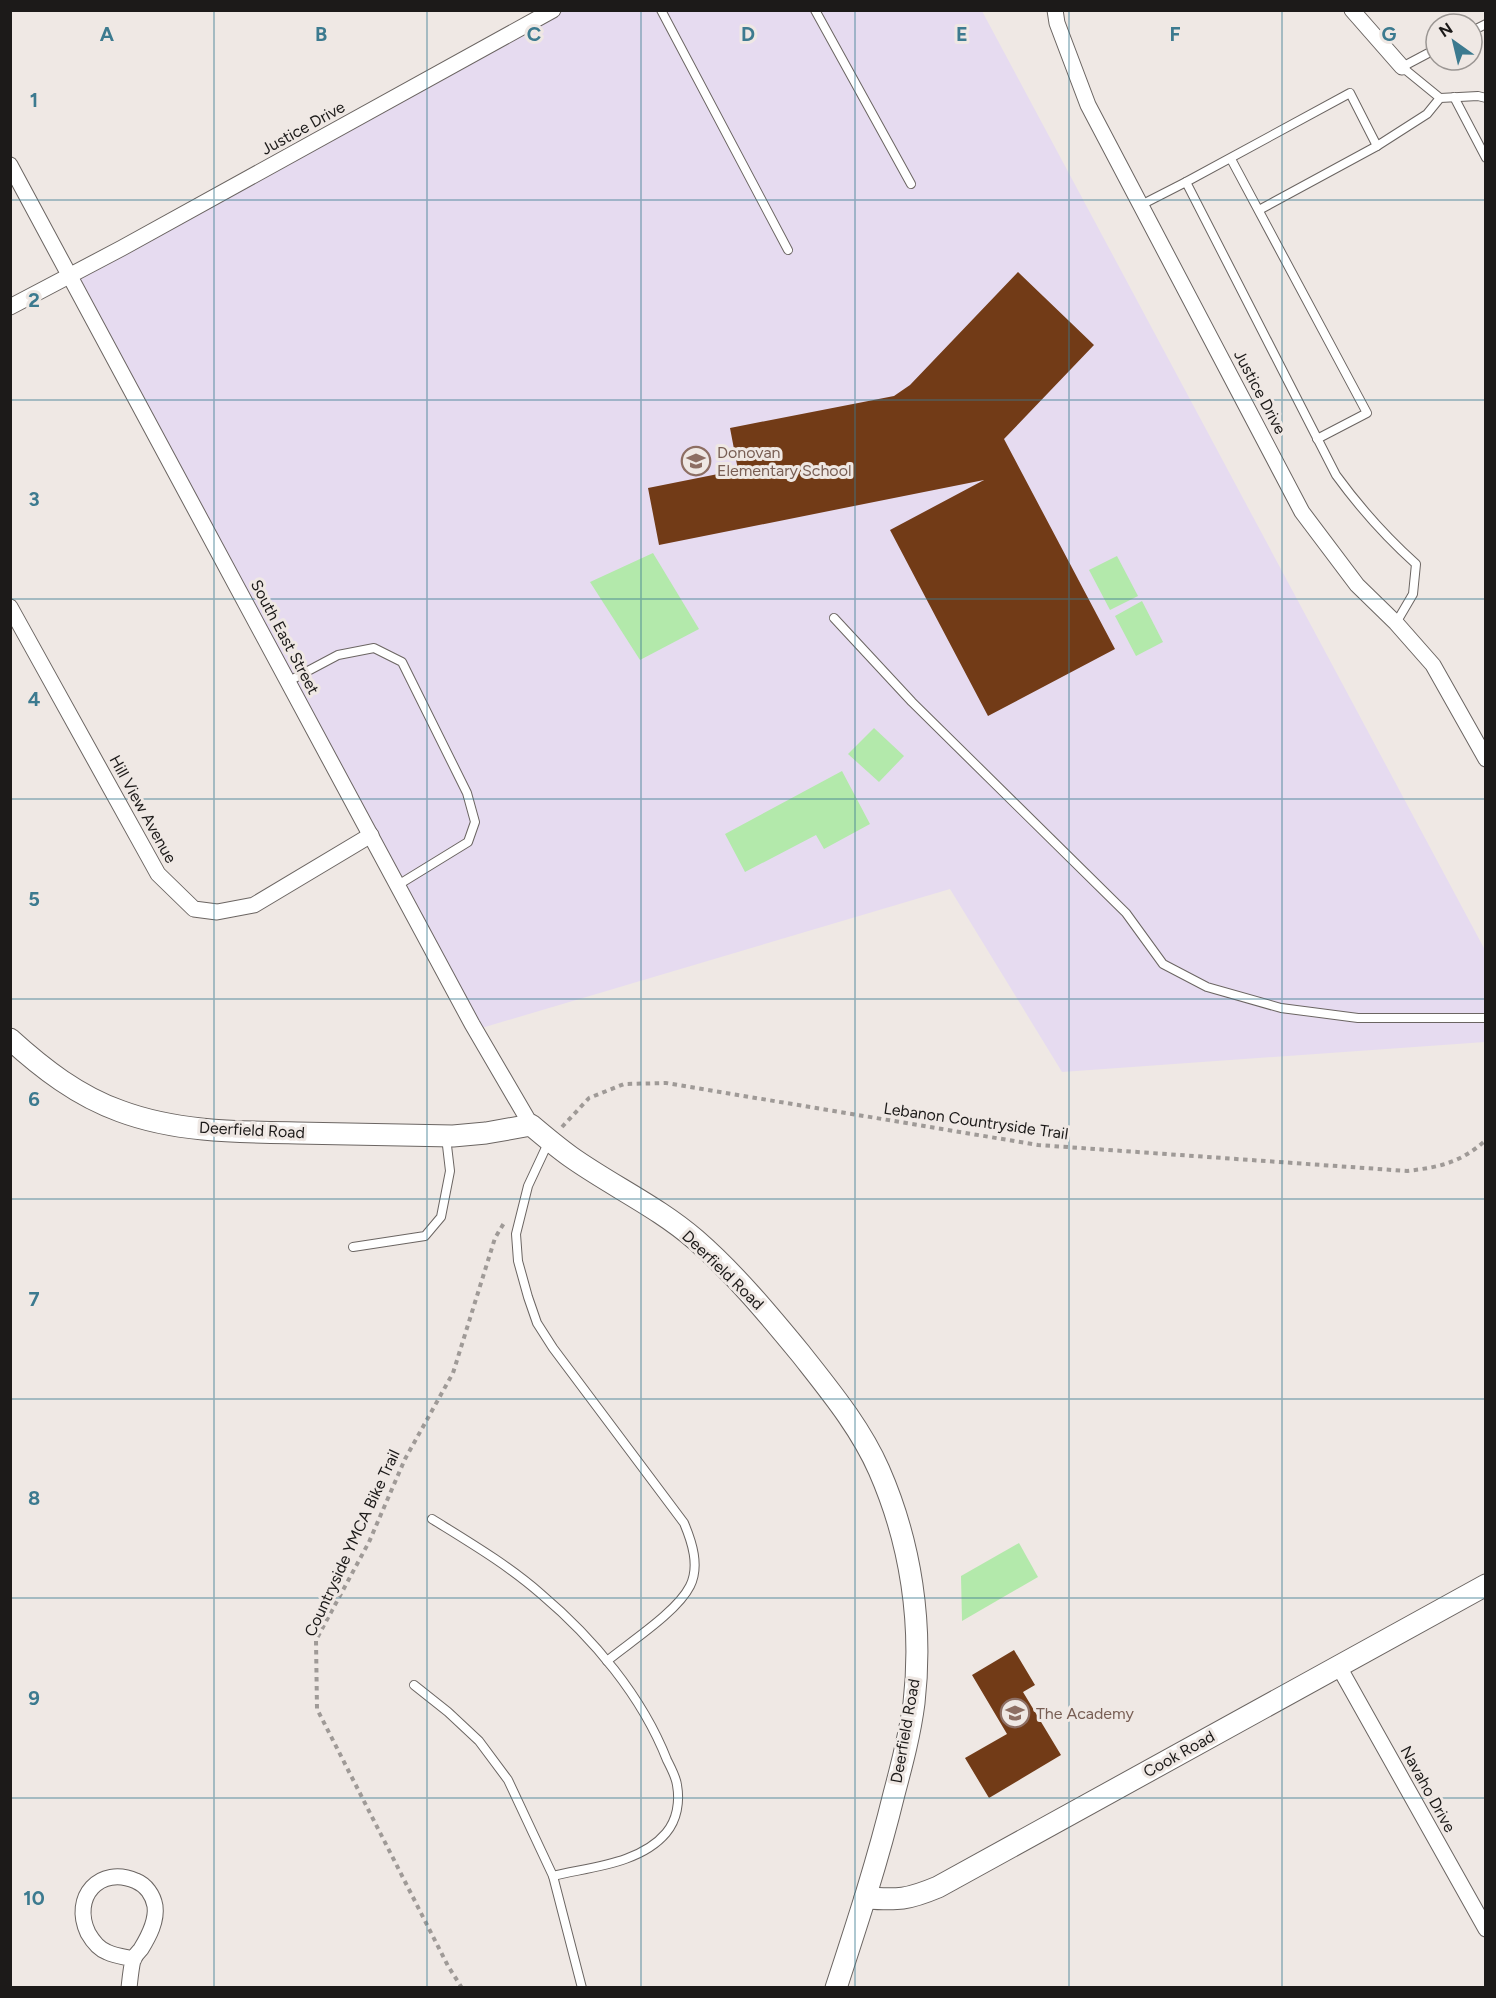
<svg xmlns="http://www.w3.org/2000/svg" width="1496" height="1998" viewBox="0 0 1496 1998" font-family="Figtree,sans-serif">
	<rect width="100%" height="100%" fill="#efe8e4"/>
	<!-- education -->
	<path fill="#e6dbf0" d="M553 11H982L1485 950V1042L1062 1072 950 889 475 1030 70 276Z"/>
	<!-- green -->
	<g fill="#b3e9ab">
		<path d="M653 553 699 629 640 660 590 582Z"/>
		<path d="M1117 556 1138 596 1110 610 1089 570Z"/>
		<path d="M1142 601 1163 642 1136 656 1115 616Z"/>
		<path d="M874 728 904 756 879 782 848 754Z"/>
		<path d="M842 771 870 824 824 849 816 835 745 872 725 834Z"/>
		<path d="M1019 1543 1038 1577 962 1621 961 1576Z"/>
	</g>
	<!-- building -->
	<g fill="#723b17">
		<path d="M1018 272 1094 345 1004 439 1115 649 988 716 890 530 984 480 659 545 648 488 738 470 730 428 894 396 910 385Z"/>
		<path d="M1014 1650 1035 1685 1023 1692 1061 1755 989 1798 965 1758 1007 1734 972 1675Z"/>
	</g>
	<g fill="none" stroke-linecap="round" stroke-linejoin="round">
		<!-- lane casing -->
		<g stroke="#6b6562" stroke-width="10">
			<g id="lane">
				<path d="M661 10 788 250"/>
				<path d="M815 10 911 184"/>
				<path d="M1472 31 1486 24"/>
				<path d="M1436 49 1402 67 1440 98"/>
				<path d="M1454 97 1486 158"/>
				<path d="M1231 159 1367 413 1317 439"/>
				<path d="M1186 182 1350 93 1377 146 1427 114 1440 98 1478 96 1486 98"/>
				<path d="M1141 205 1186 182 1336 475C1360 508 1386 537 1416 564L1413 594 1396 623"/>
				<path d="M1259 210 1377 146"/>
				<path d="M834 618 912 702 1126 913 1163 964 1207 987 1281 1008 1358 1018H1486"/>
				<path d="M289 681 338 655 374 648 402 662 467 793 475 822 468 842 398 885"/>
				<path d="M549 1141 528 1186 516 1234 518 1261 528 1297 537 1323 553 1348 684 1523C692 1542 700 1566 690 1586 677 1612 630 1642 607 1661"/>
				<path d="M353 1247 425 1236 441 1217 450 1171 446 1137"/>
				<path d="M432 1519C469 1542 508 1565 541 1594 593 1638 642 1696 667 1760 671 1768 676 1777 677 1785 680 1802 677 1820 666 1833 640 1864 589 1867 553 1876"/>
				<path d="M414 1685 448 1712 479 1741 508 1780 553 1876 582 1988"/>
			</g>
		</g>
		<!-- street casing -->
		<g stroke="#6b6562" stroke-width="17">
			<g id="street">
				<path d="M1055 10 1057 23 1088 105 1302 512 1357 585 1396 623 1433 665 1486 759"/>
				<path d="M1352 10 1402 67"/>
				<path d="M10 165 472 1024 531 1125"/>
				<path d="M10 307 122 248 553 10"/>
				<path d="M10 607 158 874 194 909 217 912 254 905 371 835"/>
				<path d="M1339 1667 1486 1929"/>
				<path d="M129 1988C130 1979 131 1968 133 1960 135 1956 138 1952 141 1949 149 1936 157 1921 155 1906 153 1895 146 1885 136 1881 100 1865 71 1897 88 1933 92 1940 99 1949 107 1952 115 1956 125 1957 134 1959"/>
			</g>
		</g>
		<!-- secondary casing -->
		<g stroke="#6b6562" stroke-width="23">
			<g id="secondary">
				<path d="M10 1039C43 1069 78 1096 120 1111 176 1132 238 1132 297 1133 349 1134 401 1135 453 1136L486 1133 531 1125C544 1136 557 1147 571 1157 612 1186 658 1207 696 1240 735 1274 768 1314 801 1354 830 1391 860 1427 879 1470 911 1543 923 1624 914 1703 910 1734 902 1764 894 1794 878 1860 857 1924 836 1988"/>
				<path d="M865 1898C899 1900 907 1900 938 1887L1486 1585"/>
			</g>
		</g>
		<!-- path -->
		<g stroke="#9f9a97" stroke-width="4" stroke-dasharray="4.5 4.5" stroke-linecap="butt">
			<path d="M562 1127 589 1098 624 1084 666 1083 1038 1145 1407 1171C1440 1167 1460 1163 1486 1140"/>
			<path d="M462 1988 448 1966 317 1709 316 1640 369 1542 405 1459 453 1373 495 1238 504 1223"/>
		</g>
		<!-- lane -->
		<use href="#lane" stroke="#fff" stroke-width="8"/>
		<!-- street -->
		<use href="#street" stroke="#fff" stroke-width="15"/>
		<!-- secondary -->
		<use href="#secondary" stroke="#fff" stroke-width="21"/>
	</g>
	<!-- grid -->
	<path fill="none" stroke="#3c7a8f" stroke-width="1.5" stroke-opacity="0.55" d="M214 10V1988M427 10V1988M641 10V1988M855 10V1988M1069 10V1988M1282 10V1988M10 200H1486M10 400H1486M10 599H1486M10 799H1486M10 999H1486M10 1199H1486M10 1399H1486M10 1598H1486M10 1798H1486"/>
	<!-- icons -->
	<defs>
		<g id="school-ring" transform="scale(1.5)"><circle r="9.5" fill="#efe8e4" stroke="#8d6e63" stroke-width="1.5"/><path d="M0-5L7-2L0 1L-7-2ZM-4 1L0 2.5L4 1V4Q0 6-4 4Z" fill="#8d6e63"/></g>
	</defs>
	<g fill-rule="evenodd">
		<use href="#school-ring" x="696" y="461"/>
		<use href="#school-ring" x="1015" y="1713"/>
	</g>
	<g text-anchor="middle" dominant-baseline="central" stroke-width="6" stroke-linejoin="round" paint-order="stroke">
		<!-- street labels -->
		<g font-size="16" fill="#1c1a19" stroke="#efe8e4">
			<text transform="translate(303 128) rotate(-29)">Justice Drive</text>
			<text transform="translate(1260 392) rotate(62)">Justice Drive</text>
			<text transform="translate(285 637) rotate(62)">South East Street</text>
			<text transform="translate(143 809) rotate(61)">Hill View Avenue</text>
			<text transform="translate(976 1121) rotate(8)">Lebanon Countryside Trail</text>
			<text transform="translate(252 1130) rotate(3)">Deerfield Road</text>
			<text transform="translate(723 1270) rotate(44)">Deerfield Road</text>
			<text transform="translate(352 1543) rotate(-65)">Countryside YMCA Bike Trail</text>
			<text transform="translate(905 1731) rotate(-80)">Deerfield Road</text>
			<text transform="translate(1179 1754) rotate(-29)">Cook Road</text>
			<text transform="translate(1428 1789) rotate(61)">Navaho Drive</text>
		</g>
		<!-- education labels -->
		<g font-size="16" fill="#785e54" stroke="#efe8e4" text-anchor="start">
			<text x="717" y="452">Donovan<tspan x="717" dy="18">Elementary School</tspan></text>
			<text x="1036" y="1713">The Academy</text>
		</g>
	</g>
	<g font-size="20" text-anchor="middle" font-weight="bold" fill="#3c7a8f" stroke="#efe8e4" stroke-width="6" stroke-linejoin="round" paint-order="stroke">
		<text x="107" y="41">A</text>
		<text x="321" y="41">B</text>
		<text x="534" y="41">C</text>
		<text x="748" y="41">D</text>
		<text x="962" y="41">E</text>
		<text x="1175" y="41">F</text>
		<text x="1389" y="41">G</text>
		<text x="34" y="107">1</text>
		<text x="34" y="307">2</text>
		<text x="34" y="506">3</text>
		<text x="34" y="706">4</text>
		<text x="34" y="906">5</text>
		<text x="34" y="1106">6</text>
		<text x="34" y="1306">7</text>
		<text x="34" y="1505">8</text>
		<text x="34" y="1705">9</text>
		<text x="34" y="1905">10</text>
	</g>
	<!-- border -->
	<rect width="1496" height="1998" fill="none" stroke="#1c1a19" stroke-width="24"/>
	<!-- north arrow -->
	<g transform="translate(1454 42) rotate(326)"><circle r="28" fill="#efe8e4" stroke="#9b9693" stroke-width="1.5"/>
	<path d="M0-4.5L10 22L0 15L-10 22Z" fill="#3c7a8f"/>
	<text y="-9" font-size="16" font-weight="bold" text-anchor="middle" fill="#1c1a19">N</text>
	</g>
</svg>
